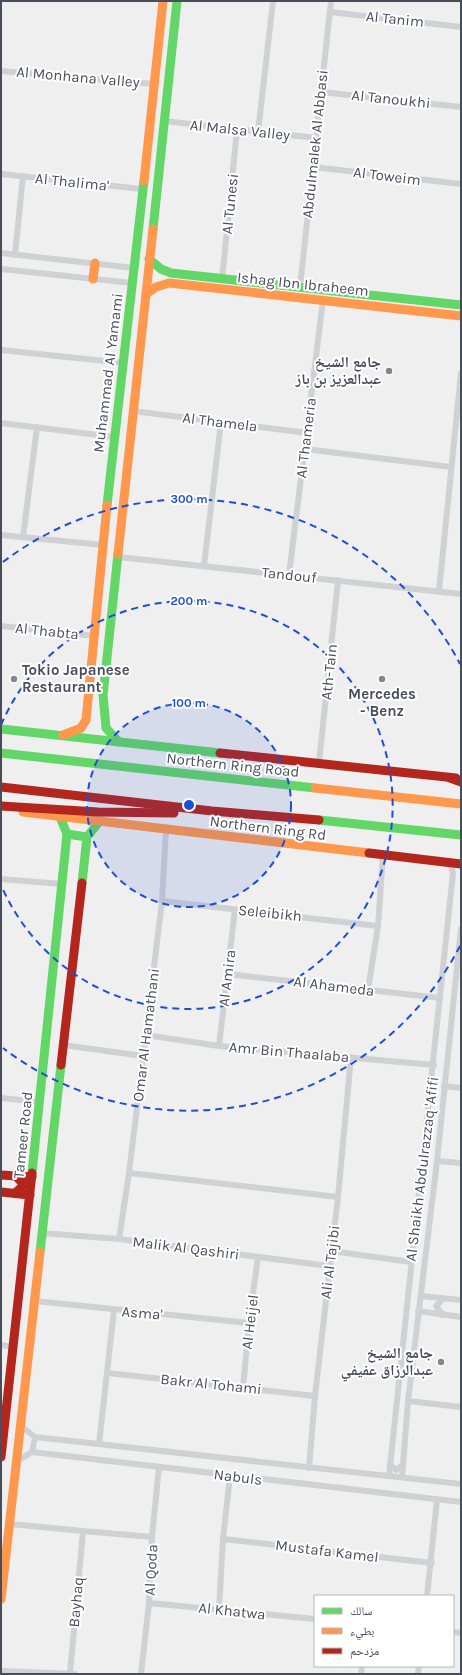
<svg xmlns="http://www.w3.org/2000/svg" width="462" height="1675" viewBox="0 0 462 1675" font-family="Karla,'Noto Naskh Arabic',sans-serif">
	<rect width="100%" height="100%" fill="#f0efef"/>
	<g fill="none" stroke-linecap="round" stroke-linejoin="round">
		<!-- street -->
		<g stroke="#d0d1d5" stroke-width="6">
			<path d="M330 12 461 27"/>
			<path d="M1 71 154 84"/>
			<path d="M321 92 461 107"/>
			<path d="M164 121 316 138"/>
			<path d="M258 132 273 1"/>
			<path d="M313 167 461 184"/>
			<path d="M1 174 142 189"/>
			<path d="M1 253 134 268"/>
			<path d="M15 255 23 176"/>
			<path d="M1 269 132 283"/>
			<path d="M222 279 237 130"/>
			<path d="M300 287 331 1"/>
			<path d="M1 350 124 363"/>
			<path d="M133 411 307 433"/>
			<path d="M1 423 114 437"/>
			<path d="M305 449 451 467"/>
			<path d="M1 535 103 545"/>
			<path d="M23 537 37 427"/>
			<path d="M118 557 461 594"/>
			<path d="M204 566 221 422"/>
			<path d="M289 575 323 300"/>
			<path d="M439 591 461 373"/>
			<path d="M1 626 94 636"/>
			<path d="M319 763 338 580"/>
			<path d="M1 879 62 884"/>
			<path d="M162 901 378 926"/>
			<path d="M228 974 440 998"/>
			<path d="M368 990 378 926 383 855"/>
			<path d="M146 1035 219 1046 434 1065"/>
			<path d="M63 1045 143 1056"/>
			<path d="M219 1046 235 909"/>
			<path d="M444 1086 461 1088"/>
			<path d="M1 1098 40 1102"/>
			<path d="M437 1161 461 1163"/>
			<path d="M129 1173 338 1197"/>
			<path d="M41 1233 119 1239 329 1266"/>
			<path d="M119 1239 129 1173 162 901 166 830"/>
			<path d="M331 1251 411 1262"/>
			<path d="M421 1296 461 1300"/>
			<path d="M443 1299 436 1306 443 1315"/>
			<path d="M35 1301 249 1323"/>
			<path d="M418 1311 461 1317"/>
			<path d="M1 1345 13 1347"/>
			<path d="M108 1373 315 1396"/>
			<path d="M243 1388 249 1323 258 1257"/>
			<path d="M408 1401 461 1407"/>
			<path d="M21 1426 35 1437 461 1484"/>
			<path d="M99 1444 114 1310"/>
			<path d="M32 1452 35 1437"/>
			<path d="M17 1461 32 1452 461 1502"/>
			<path d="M390 1464 396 1470 403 1465"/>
			<path d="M309 1468 315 1396 338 1197 351 1057"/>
			<path d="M389 1476 453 873 450 863"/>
			<path d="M402 1477 408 1401 437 1161 461 929"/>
			<path d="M10 1524 83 1531 152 1537"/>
			<path d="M223 1539 432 1563"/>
			<path d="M427 1596 437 1500"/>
			<path d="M149 1603 315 1619"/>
			<path d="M219 1609 223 1539 230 1476"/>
			<path d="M453 1632 461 1633"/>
			<path d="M1 1671 75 1674"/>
			<path d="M70 1673 83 1531"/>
			<path d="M141 1674 149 1603 152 1537 159 1467"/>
			<path d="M361 1674 362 1666"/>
			<path d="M418 1674 419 1666"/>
		</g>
		<!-- fast -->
		<g stroke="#63d668" stroke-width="9">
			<path d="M153 229 177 1"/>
			<path d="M149 259 161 269 171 273 461 305"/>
			<path d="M107 505 144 181"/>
			<path d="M118 554 103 695 106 728 119 742"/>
			<path d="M1 729 220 753"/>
			<path d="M1 753 315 788"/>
			<path d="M319 820 461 835"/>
			<path d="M67 834 87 837"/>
			<path d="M82 883 87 837 99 822"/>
			<path d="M32 1173 67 834 60 817"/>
			<path d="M40 1252 61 1065"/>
		</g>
		<!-- slow -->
		<g stroke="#ff974d" stroke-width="9">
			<path d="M144 181 163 1"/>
			<path d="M93 279 95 263"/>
			<path d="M146 294 156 287 169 283 461 316"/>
			<path d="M118 554 153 229"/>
			<path d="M63 735 81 728 86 720 107 505"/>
			<path d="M315 788 461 804"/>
			<path d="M23 812 369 853"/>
			<path d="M1 1599 40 1252"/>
		</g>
		<!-- jam -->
		<g stroke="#b3261e" stroke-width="9">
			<path d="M220 753 456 778"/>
			<path d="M450 778 461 782"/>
			<path d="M1 787 212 811 319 820"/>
			<path d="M1 806 98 812 174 813"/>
			<path d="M369 853 461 864"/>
			<path d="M61 1065 82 883"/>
			<path d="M1 1175 32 1177"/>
			<path d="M1 1192 30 1195"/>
			<path d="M15 1193 24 1185 16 1176"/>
			<path d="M1 1457 32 1173"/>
		</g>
	</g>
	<!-- distance rings -->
	<circle cx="189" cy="805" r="102" fill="#1d4ed8" fill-opacity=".12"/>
	<g fill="none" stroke="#1d4ed8" stroke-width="2" stroke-dasharray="7 5">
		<circle cx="189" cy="805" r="102"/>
		<path d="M1 725A204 204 0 1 1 1 885"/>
		<path d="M460 946A306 306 0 0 1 3 1048M3 562A306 306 0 0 1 460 664"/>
	</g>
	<!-- markers -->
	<g fill="#82868f" stroke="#fff" stroke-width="1.5">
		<circle cx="389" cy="371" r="4"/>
		<circle cx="14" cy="679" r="4"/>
		<circle cx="382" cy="679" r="4"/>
		<circle cx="441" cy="1362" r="4"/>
	</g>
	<g text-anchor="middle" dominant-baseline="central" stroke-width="4" stroke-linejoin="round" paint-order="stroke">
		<!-- street labels -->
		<g font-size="15" fill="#474d5b" stroke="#fff">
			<text transform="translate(395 19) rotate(6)">Al Tanim</text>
			<text transform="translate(78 77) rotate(5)">Al Monhana Valley</text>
			<text transform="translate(391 99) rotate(6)">Al Tanoukhi</text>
			<text transform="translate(240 130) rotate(6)">Al Malsa Valley</text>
			<text transform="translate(315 144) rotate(-84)">Abdulmalek Al Abbasi</text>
			<text transform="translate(387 176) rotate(7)">Al Toweim</text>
			<text transform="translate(72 182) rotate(6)">Al Thalima'</text>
			<text transform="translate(230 204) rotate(-84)">Al Tunesi</text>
			<text transform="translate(303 284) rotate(6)">Ishag Ibn Ibraheem</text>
			<text transform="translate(108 373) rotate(-83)">Muhammad Al Yamami</text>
			<text transform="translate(220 422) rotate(7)">Al Thamela</text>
			<text transform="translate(306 438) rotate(-83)">Al Thameria</text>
			<text transform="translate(289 575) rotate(6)">Tandouf</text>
			<text transform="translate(47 631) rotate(6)">Al Thabta</text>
			<text transform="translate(329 672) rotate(-84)">Ath-Tain</text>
			<text transform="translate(233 765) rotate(6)">Northern Ring Road</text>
			<text transform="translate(268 828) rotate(7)">Northern Ring Rd</text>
			<text transform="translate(270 913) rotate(6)">Seleibikh</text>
			<text transform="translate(227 978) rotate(-83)">Al Amira</text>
			<text transform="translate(334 986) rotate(7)">Al Ahameda</text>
			<text transform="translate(146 1035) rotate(-83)">Omar Al Hamathani</text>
			<text transform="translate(289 1052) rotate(5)">Amr Bin Thaalaba</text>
			<text transform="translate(23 1135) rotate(-84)">Tameer Road</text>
			<text transform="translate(422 1169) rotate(-83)">Al Shaikh Abdulrazzaq 'Afifi</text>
			<text transform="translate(186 1248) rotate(7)">Malik Al Qashiri</text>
			<text transform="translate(330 1262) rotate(-83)">Ali Al Tajibi</text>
			<text transform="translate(142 1313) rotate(5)">Asma'</text>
			<text transform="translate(250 1322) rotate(-83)">Al Heijel</text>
			<text transform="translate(211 1384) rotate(6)">Bakr Al Tohami</text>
			<text transform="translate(238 1477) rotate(7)">Nabuls</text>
			<text transform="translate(327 1551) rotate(7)">Mustafa Kamel</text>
			<text transform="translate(151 1570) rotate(-87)">Al Qoda</text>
			<text transform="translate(76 1602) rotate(-85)">Bayhaq</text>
			<text transform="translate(232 1611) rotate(6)">Al Khatwa</text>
		</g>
		<!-- poi labels -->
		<g font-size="15" font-weight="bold" fill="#474d5b" stroke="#fff" text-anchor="end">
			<text x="381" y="362">جامع الشيخ<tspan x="381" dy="17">عبدالعزيز بن باز</tspan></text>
			<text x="22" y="670" text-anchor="start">Tokio Japanese<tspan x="22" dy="17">Restaurant</tspan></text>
			<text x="382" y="694" text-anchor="middle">Mercedes<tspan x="382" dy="17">- Benz</tspan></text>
			<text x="433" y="1353">جامع الشيخ<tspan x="433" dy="17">عبدالرزاق عفيفي</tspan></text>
		</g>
	</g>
	<circle cx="189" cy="805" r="6" fill="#1d4ed8" stroke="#fff" stroke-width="2"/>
	<g font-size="12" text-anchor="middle" font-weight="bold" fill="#1d4ed8" stroke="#fff" stroke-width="4" stroke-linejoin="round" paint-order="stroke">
		<text x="189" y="503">300 m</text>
		<text x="189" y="605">200 m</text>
		<text x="189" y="707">100 m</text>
	</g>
	<!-- border -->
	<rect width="462" height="1675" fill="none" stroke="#474d5b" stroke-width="4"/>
	<!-- legend -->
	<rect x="314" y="1595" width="140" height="72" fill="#ffffff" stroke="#b5b8bd"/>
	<rect x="322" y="1608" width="20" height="6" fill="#63d668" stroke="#b5b8bd"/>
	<text x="350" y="1615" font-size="12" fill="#474d5b">سالك</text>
	<rect x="322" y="1628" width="20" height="6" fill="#ff974d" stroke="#b5b8bd"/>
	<text x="350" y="1635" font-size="12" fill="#474d5b">بطيء</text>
	<rect x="322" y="1648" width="20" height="6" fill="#b3261e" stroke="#b5b8bd"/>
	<text x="350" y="1655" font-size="12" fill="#474d5b">مزدحم</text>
</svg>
